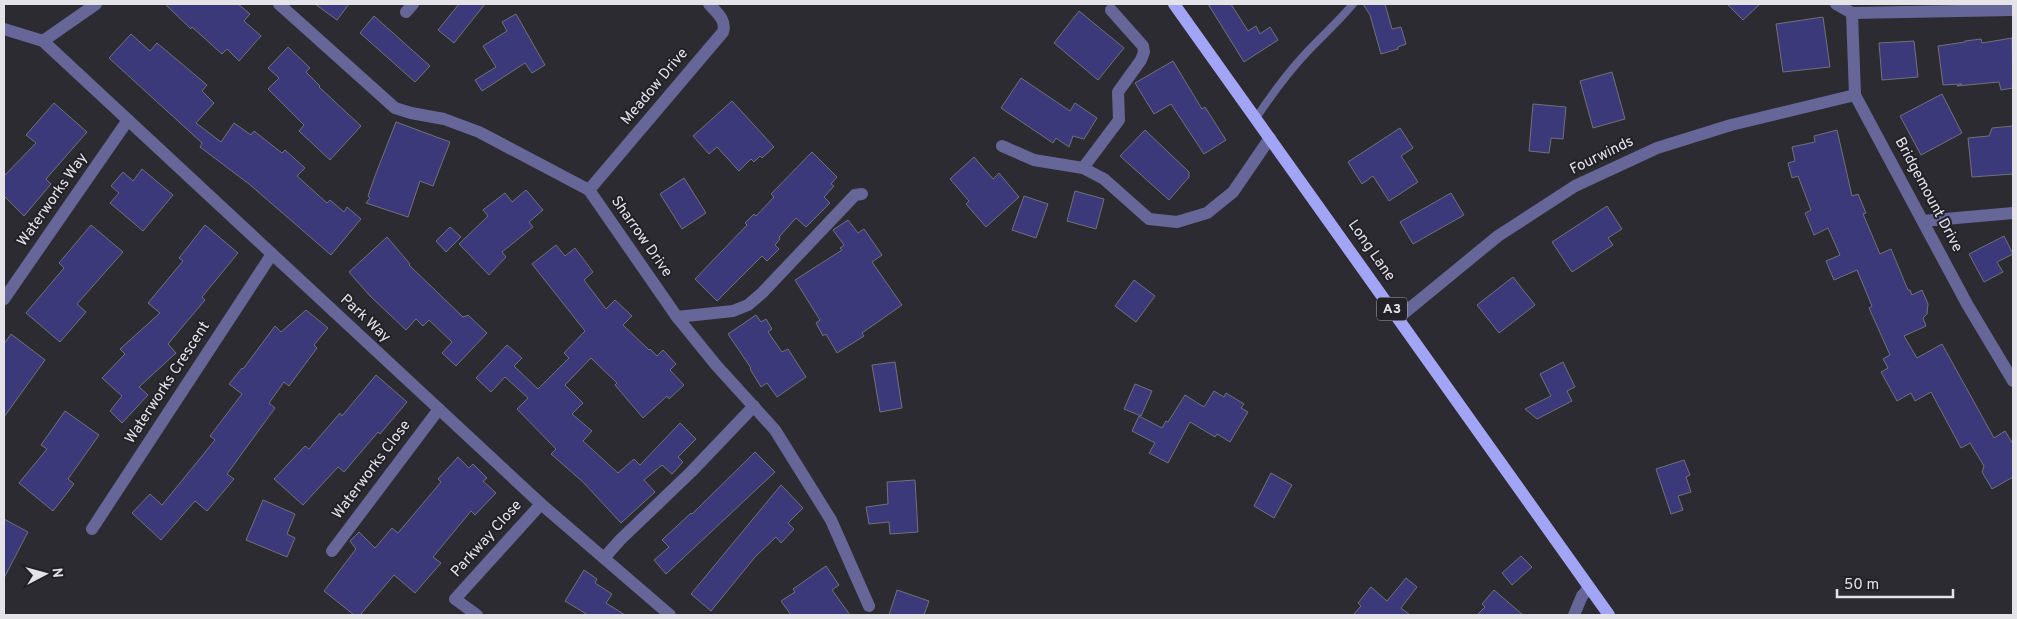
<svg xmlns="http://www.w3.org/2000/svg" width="2017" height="619" viewBox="0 0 2017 619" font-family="Overpass,sans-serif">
	<rect width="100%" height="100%" fill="#2b2b31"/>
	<!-- building -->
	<g fill="#3c397b" stroke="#707178">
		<path d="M165 4H238L250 14 244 21 261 36 239 61 227 49 222 54 192 27 191 29Z"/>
		<path d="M315 4H349L337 20Z"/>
		<path d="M459 4H485L454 43 438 30Z"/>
		<path d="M1208 4H1231L1248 31 1256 26 1260 34 1270 27 1278 40 1244 62Z"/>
		<path d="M1363 4H1385L1392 29 1401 27 1406 44 1398 47V49L1381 54 1370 15Z"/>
		<path d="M1727 4H1760L1743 20Z"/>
		<path d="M1079 11 1124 48 1098 80 1054 43Z"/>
		<path d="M516 14 545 65 532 73 525 63 482 91 475 80 496 67 483 46 507 31 502 22Z"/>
		<path d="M374 16 430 66 415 82 360 33Z"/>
		<path d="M1823 17 1830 67 1783 72 1776 24Z"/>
		<path d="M131 34 150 51 157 43 207 85 202 91 214 103 196 123 221 142 234 123 251 135 254 131 282 153 285 150 305 168 297 176 327 203 330 200 344 212 347 207 361 219 331 255 249 184 200 147 202 143 109 58Z"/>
		<path d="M2012 38 2013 88 2001 90 1999 82 1957 86 1962 84 1943 85 1938 46 1965 42V41L1981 39 1982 43Z"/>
		<path d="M1914 41 1918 77 1882 80 1879 43Z"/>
		<path d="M288 47 310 68 306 72 320 86 319 87 361 126 330 160 299 131 304 125 268 89 279 78 268 68Z"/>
		<path d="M1173 61 1202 109 1205 107 1226 140 1204 154 1171 104 1154 114 1135 83Z"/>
		<path d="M1612 72 1625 119 1593 128 1580 81Z"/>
		<path d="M1021 78 1070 111 1075 103 1097 118 1084 139 1073 136 1069 147 1056 138 1053 143 1001 108Z"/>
		<path d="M1942 94 1962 133 1921 155 1900 116Z"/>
		<path d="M732 101 774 147 762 158 760 156 754 162 751 159 739 171 717 147 709 154 693 136Z"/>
		<path d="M54 103 87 132 46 179 51 184 24 216 4 196V176L36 143 26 135Z"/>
		<path d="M1533 104 1566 107 1563 139 1551 138 1549 153 1529 151Z"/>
		<path d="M396 122 450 142 433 186 420 181 408 217 366 203 370 198 368 196 375 176Z"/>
		<path d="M2013 126V174L1972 177 1968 138 1989 136 1992 128Z"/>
		<path d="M1400 128 1413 148 1401 156 1418 182 1389 201 1373 176 1362 184 1348 162Z"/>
		<path d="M1145 130 1189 172V177L1169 200 1120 156Z"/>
		<path d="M1837 130 1852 196 1858 194 1866 213 1863 214 1880 254 1891 249 1908 290H1910L1912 295 1922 290 1928 304 1927 314 1923 318 1926 326 1904 336 1917 358 1942 344 1994 438 2005 431 2013 444V477L1992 489 1982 472 1984 466 1970 443 1961 448 1931 392 1915 401 1911 393 1897 401 1881 372 1888 368 1883 359 1890 355 1869 308 1872 306 1857 270 1834 280 1826 261 1840 255 1828 228 1814 235 1805 213 1811 210 1798 176 1792 178 1788 163 1795 161 1792 147 1815 142 1814 136Z"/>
		<path d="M812 152 837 177 831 184 834 186 824 197 830 203 806 227 796 218 779 237 780 239 775 245 779 249 767 261 762 256 717 301 695 279 747 225 745 223 754 214 756 216 774 197 771 194Z"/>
		<path d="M974 157 993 179 999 173 1019 197 986 227 966 204 969 201 950 179Z"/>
		<path d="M142 169 173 195 143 231 110 203 119 193 111 186 123 172 133 181Z"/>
		<path d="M684 178 706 213 682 229 660 194Z"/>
		<path d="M526 190 543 210 529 222 533 227 502 252 506 257 489 275 459 244 488 216 483 210 505 193 512 202Z"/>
		<path d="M1075 191 1104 199 1096 229 1067 221Z"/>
		<path d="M1451 193 1464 215 1413 244 1400 222Z"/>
		<path d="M1024 196 1048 204 1036 238 1012 230Z"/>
		<path d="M1607 206 1622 229 1608 238 1613 245 1572 272 1552 242Z"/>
		<path d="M848 220 858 233 864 229 882 255 872 262 902 305 862 333 864 336 837 353 826 334 823 336 816 323 820 320 795 280 842 250 840 248 844 245 833 230Z"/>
		<path d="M91 225 123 252 77 304 86 312 60 342 26 313 64 268 59 263Z"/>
		<path d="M205 225 238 253 202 297 205 300 168 344 176 353 139 387 148 395 122 423 110 411 122 396 102 378 125 354 120 349 160 313 148 303 183 261 179 258Z"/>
		<path d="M450 227 461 237 446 252 436 241Z"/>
		<path d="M2004 236 2013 254 1997 262 2003 272 1984 282 1969 254Z"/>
		<path d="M387 237 410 264 409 265 463 317 468 315 487 333 456 366 442 353 452 342 429 320 423 326 416 319 406 330 370 296 349 272Z"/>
		<path d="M556 245 565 256 575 248 593 272 584 280 606 309 615 300 632 316 623 325 649 350 650 349 657 356 663 350 676 364 670 370 684 385 669 399 667 396 643 418 615 385 617 383 591 358 565 385 583 403 572 414 592 431 583 441 618 473 634 459 640 465 680 423 696 439 678 457 683 462 672 474 662 465 644 480 655 492 621 523 583 482 551 454 556 449 517 409 528 398 505 377 491 392 476 378 507 345 522 358 514 366 538 389 569 358 564 353 585 331 532 264Z"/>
		<path d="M1513 277 1535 305 1499 333 1477 305Z"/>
		<path d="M1134 280 1155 296 1136 322 1115 306Z"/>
		<path d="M306 310 328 328 314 345 317 348 289 386 284 382 269 403 275 408 227 474 234 479 207 511 195 501 161 540 132 513 150 494 162 505 215 440 210 436 242 394 229 384 242 368 243 369 275 326 281 332Z"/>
		<path d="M756 315 761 322 766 319 772 329 768 332 782 352 788 349 806 377 777 397 767 383 761 387 750 369 751 368 728 334Z"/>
		<path d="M11 334 45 360 4 417V344Z"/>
		<path d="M895 362 902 408 880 412 872 365Z"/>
		<path d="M1563 362 1575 387 1567 391 1572 401 1537 419 1525 409 1551 396 1540 374Z"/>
		<path d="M376 375 407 402 380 434 378 432 344 472 338 467 303 505 274 479 305 446 309 449 340 413 342 416Z"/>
		<path d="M1135 384 1152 391 1141 416 1124 409Z"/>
		<path d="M1214 391 1224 397 1226 393 1244 404 1241 408 1248 412 1230 442 1217 434 1215 437 1190 422 1168 463 1149 453 1155 443 1132 431 1139 416 1162 428 1166 421 1168 422 1185 395 1204 407Z"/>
		<path d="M65 411 99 435 68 479 74 484 53 511 19 483 47 449 41 445Z"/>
		<path d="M755 452 775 472 666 574 654 560 669 547 662 540 691 513 692 514Z"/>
		<path d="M458 457 469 468 473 464 487 478 483 481 496 493 475 515 471 511 433 557 441 563 415 593 394 575 360 615H354L324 591 356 549 350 541 359 532 375 548 392 528 398 533 441 482 438 479Z"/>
		<path d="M1684 460 1690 475 1686 477 1691 492 1678 496 1683 510 1671 514 1656 469Z"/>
		<path d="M1271 473 1292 485 1274 518 1254 506Z"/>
		<path d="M915 480 918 532 890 534 889 522 869 524 866 507 888 504 887 482Z"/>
		<path d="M781 485 803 508 788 523 794 529 781 543 776 537 755 557 711 611 691 594Z"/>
		<path d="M263 500 295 514 287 534 295 538 287 557 246 540Z"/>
		<path d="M4 519 28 532 4 578Z"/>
		<path d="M1521 556 1532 567 1512 585 1502 573Z"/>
		<path d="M826 566 839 585 832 590 850 615H791L781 601 795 592 793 589Z"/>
		<path d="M584 570 597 579 595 583 612 594 606 603 625 615H588L565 601Z"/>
		<path d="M1406 578 1417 587 1401 608 1410 615H1353L1361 606 1358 603 1371 587 1387 601Z"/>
		<path d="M897 590 929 601 924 615H889Z"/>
		<path d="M1494 590 1523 615H1477L1485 607 1482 604Z"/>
	</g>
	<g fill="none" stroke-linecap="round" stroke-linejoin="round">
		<!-- lane -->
		<path stroke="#666798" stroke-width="8" d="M1256 118C1272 94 1288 72 1308 51 1323 35 1339 21 1353 4"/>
		<!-- street -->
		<g stroke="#666798" stroke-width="12">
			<path d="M279 4 395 108 411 113 444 119 479 132 589 190 677 317 716 365 775 430 831 520 869 606"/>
			<path d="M1836 4 1852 13 2013 10"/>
			<path d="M406 12 413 4"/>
			<path d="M1852 13 1855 95 1967 304 2013 381"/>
			<path d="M4 29 43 41 541 504 670 615"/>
			<path d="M43 41 96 4"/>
			<path d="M1002 146 1034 160 1083 168 1104 179 1149 219 1177 222 1207 213 1233 192 1270 138"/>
			<path d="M1083 168 1119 120 1118 92 1141 60 1144 52 1143 46 1111 10"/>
			<path d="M589 190 723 32C727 20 716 12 709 4"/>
			<path d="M1923 221 2013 213"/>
			<path d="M4 299 128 120"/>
			<path d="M677 317 733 311 748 305 762 293 855 195 862 194"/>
			<path d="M1398 318 1498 236 1575 186 1657 148 1731 125 1855 95"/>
			<path d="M92 529 272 254"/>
			<path d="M332 551 439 409"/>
			<path d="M604 558 620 540 691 472 754 406"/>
			<path d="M477 615 455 599 541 504"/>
			<path d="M1574 615 1582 596 1589 588"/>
		</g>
		<!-- primary -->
		<path stroke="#a2a5f5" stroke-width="12" d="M1174 4 1609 615"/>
	</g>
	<g text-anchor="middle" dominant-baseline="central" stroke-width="4" stroke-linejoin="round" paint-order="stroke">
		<!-- shield labels -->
		<rect fill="#212127" stroke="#aaaaae" stroke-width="1" x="1377" y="297.5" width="30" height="23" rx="4"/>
		<g font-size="14" font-weight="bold" fill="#e4e4e8">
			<text x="1392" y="309">A3</text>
		</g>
		<!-- street labels -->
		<g font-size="15" fill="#e4e4e8" stroke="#212127">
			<text transform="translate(655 87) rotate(-50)">Meadow Drive</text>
			<text transform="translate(1602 156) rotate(-26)">Fourwinds</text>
			<text transform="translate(1928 195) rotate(62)">Bridgemount Drive</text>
			<text transform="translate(53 200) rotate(-55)">Waterworks Way</text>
			<text transform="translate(641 237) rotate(55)">Sharrow Drive</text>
			<text transform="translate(1371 251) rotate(55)">Long Lane</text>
			<text transform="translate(365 319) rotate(43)">Park Way</text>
			<text transform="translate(168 383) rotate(-57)">Waterworks Crescent</text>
			<text transform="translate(372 470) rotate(-53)">Waterworks Close</text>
			<text transform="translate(487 539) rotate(-48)">Parkway Close</text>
		</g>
	</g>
	<!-- border -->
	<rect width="2017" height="619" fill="none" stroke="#e4e4e8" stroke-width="10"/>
	<!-- north arrow -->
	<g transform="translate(45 574) rotate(84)" stroke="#212127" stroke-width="4" paint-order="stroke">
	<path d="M0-4L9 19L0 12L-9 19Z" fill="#e4e4e8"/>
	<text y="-8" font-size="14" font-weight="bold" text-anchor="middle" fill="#e4e4e8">N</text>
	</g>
	<!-- scale -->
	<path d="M1837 589v8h116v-8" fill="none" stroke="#e4e4e8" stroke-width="2.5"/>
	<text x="1844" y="589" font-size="15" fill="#e4e4e8" stroke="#212127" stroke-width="4" paint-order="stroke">50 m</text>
</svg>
